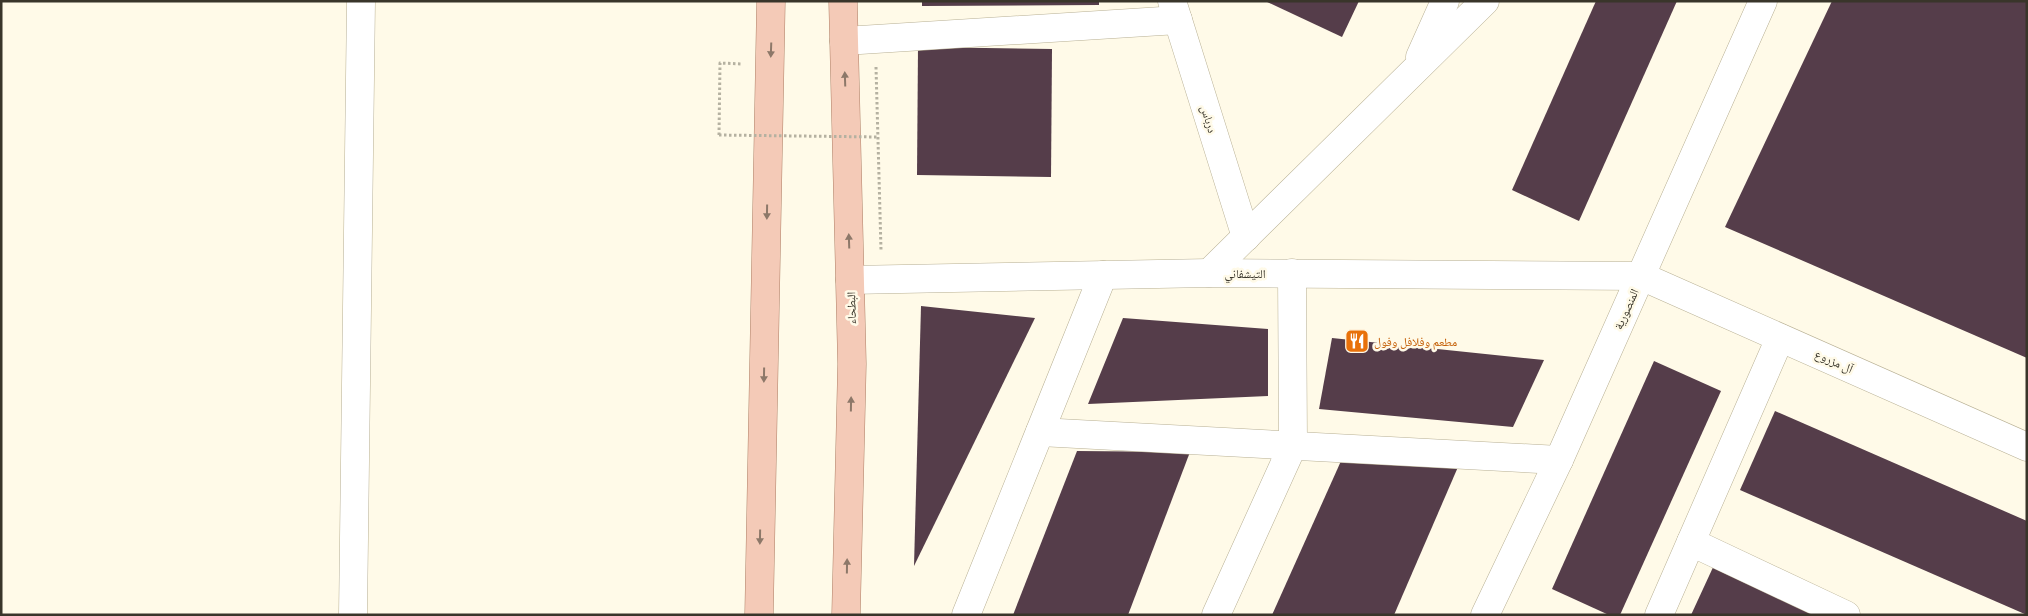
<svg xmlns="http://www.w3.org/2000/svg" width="2028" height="616" viewBox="0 0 2028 616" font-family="'Titillium Web','Noto Naskh Arabic',sans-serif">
	<rect width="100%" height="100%" fill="#fffae8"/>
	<!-- building -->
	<g fill="#553d4a">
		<path d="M922 1H1099V5L922 6Z"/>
		<path d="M1265 1H1359L1342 37Z"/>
		<path d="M1596 1H1677L1579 221 1512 190Z"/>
		<path d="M1832 1H2027V358L1725 227Z"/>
		<path d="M918 47 1052 49 1051 177 917 175Z"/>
		<path d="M921 306 1035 318 914 566Z"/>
		<path d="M1123 318 1268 329V396L1088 404Z"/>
		<path d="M1332 338 1544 360 1513 427 1319 409Z"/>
		<path d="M1654 361 1721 391 1620 615H1609L1552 589Z"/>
		<path d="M1775 411 2027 521V615L1740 490Z"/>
		<path d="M1077 451 1190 452 1128 615H1013Z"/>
		<path d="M1461 460 1394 615H1272L1341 461Z"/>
		<path d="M1715 563 1828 615H1691Z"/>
	</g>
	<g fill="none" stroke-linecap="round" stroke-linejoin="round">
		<!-- minor casing -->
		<g stroke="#b8b094" stroke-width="29">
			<g id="minor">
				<path d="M1172 1 1246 237"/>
				<path d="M844 41 1178 20"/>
				<path d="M1420 57 1445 1"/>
				<path d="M1209 273 1485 1"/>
				<path d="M1040 432 1559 460"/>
				<path d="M1691 542 1846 615"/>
				<path d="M353 615 361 1"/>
				<path d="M966 615 1103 275"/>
				<path d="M1216 615 1293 445 1292 273"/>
				<path d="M1659 615 1780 338"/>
			</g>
		</g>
		<!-- tertiary casing -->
		<g stroke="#b8b094" stroke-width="29">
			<g id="tertiary">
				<path d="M850 280 1209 273 1641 276 2027 447"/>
				<path d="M1485 615 1559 460 1763 1"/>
			</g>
		</g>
		<!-- primary casing -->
		<g stroke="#ae7f66" stroke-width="29">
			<g id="primary">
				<path d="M843 1 852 364 846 615"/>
				<path d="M759 615 771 1"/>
			</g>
		</g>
		<!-- path -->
		<g stroke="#b5b1a1" stroke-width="3" stroke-dasharray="2.5 2.5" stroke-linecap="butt">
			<path d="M876 67 881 250"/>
			<path d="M719 135 720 63 742 64"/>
		</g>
		<!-- minor -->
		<use href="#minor" stroke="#fff" stroke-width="28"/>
		<!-- tertiary -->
		<use href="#tertiary" stroke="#fff" stroke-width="28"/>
		<!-- primary -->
		<use href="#primary" stroke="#f4cab7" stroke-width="28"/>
		<!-- path-bridge -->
		<path stroke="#b5b1a1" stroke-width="3" stroke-dasharray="2.5 2.5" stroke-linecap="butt" d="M719 135 878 137"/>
	</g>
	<!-- one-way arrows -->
	<defs><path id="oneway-solid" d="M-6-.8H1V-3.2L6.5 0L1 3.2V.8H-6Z" transform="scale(1.25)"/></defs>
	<g fill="#8d7869">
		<use href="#oneway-solid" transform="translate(771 50) rotate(92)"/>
		<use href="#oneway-solid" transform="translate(845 79) rotate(-92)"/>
		<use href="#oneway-solid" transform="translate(767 212) rotate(91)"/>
		<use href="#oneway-solid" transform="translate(849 241) rotate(-92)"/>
		<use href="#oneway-solid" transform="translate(764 375) rotate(91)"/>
		<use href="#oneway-solid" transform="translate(851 404) rotate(-89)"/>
		<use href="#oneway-solid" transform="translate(760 537) rotate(91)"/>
		<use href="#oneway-solid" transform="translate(847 566) rotate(-89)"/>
	</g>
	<!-- icons -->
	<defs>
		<g id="restaurant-square" transform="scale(1.25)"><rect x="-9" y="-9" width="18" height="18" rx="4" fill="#e8710a" stroke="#fffae8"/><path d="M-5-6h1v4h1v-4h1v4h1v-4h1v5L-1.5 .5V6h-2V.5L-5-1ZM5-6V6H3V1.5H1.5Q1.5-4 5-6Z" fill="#fff"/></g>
	</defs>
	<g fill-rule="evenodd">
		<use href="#restaurant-square" x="1357" y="341"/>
	</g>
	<g text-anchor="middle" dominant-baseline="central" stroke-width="5" stroke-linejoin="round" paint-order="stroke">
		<!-- street labels -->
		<g font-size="12" fill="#39352a" stroke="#fffae8">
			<text transform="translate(1209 119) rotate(73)">درباس</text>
			<text x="1245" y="273">التيشفاني</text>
			<text transform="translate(851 308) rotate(-91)">البطحاء</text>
			<text transform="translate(1626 309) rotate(-66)">المنصورية</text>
			<text transform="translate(1834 361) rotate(24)">آل مزروع</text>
		</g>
		<!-- food labels -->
		<g font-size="12" fill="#c56008" stroke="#fffae8" text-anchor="start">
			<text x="1374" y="341">مطعم وفلافل وفول</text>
		</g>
	</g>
	<!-- border -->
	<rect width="2028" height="616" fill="none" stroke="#39352a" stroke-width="5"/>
</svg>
